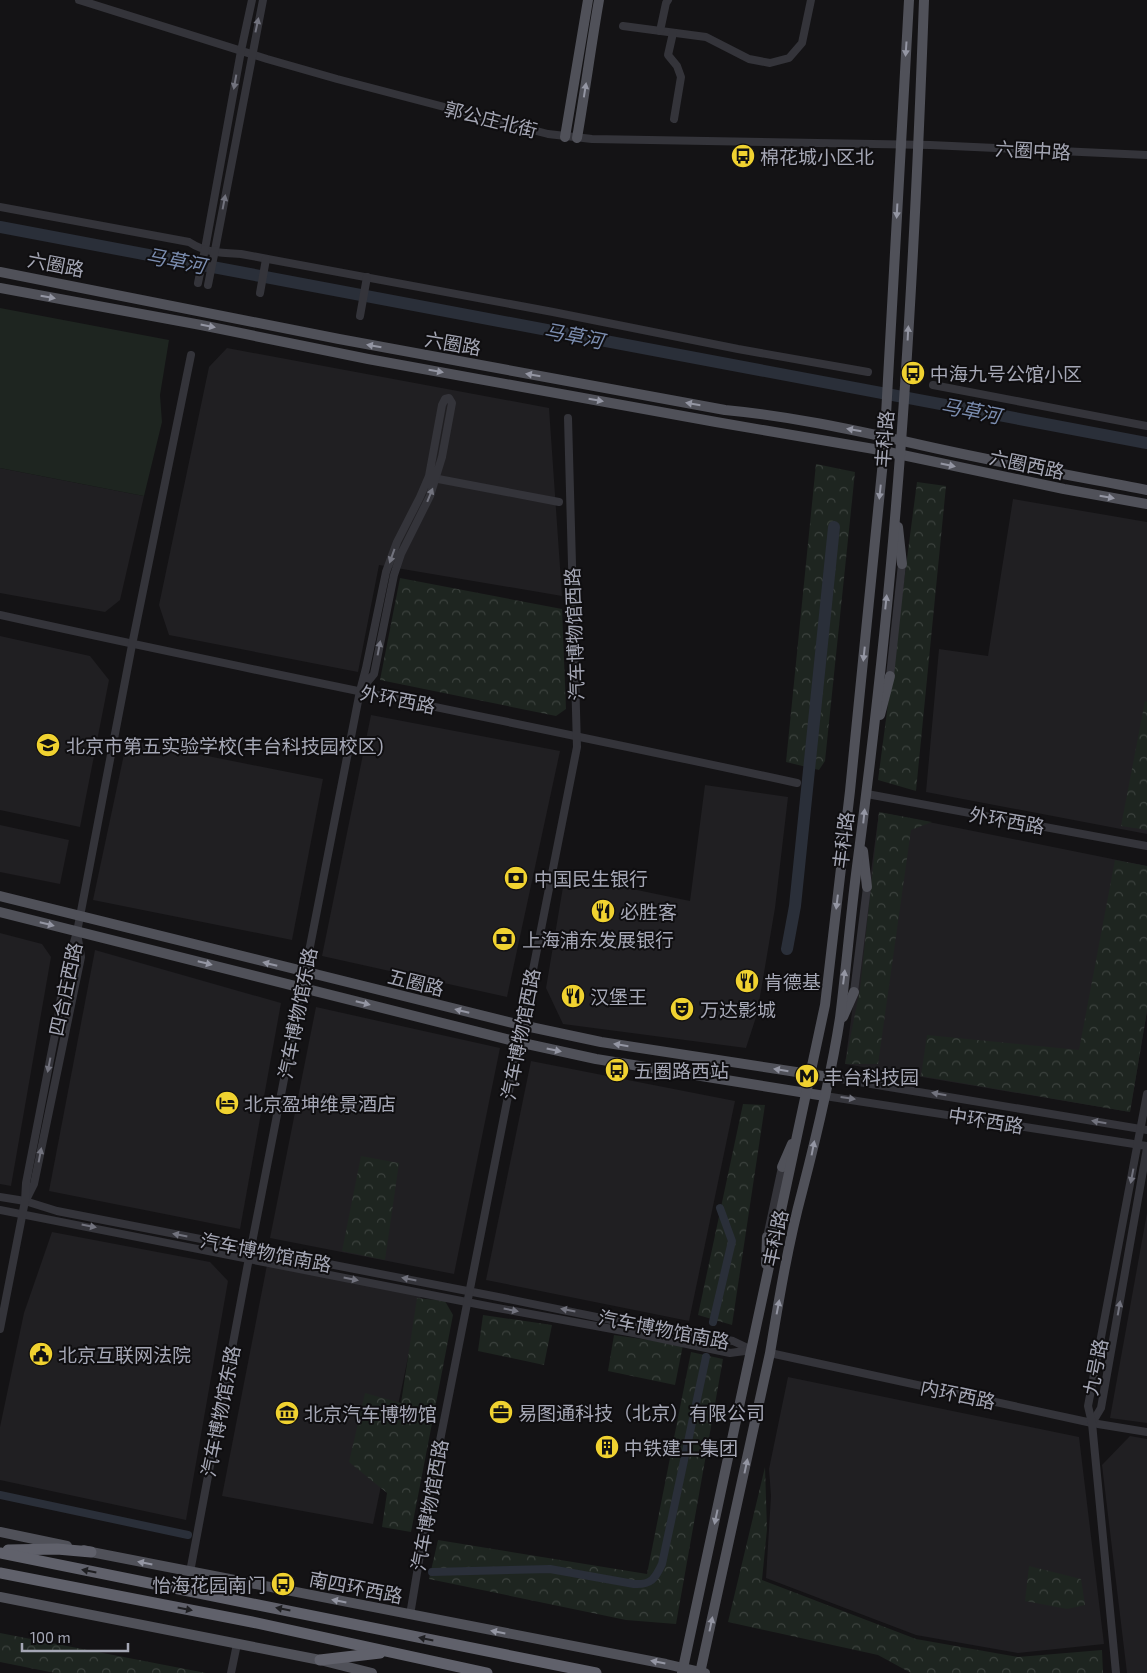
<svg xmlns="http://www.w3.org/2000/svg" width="1147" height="1673" viewBox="0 0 1147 1673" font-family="'Exo 2','Noto Sans SC',sans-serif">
	<defs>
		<pattern id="park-crowns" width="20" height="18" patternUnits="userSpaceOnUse" patternTransform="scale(1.25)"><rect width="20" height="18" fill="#1e2520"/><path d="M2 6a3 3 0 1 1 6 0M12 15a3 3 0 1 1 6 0" fill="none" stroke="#3c423e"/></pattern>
	</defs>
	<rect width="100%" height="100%" fill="#141315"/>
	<!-- built -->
	<g fill="#201f22">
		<path d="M227 348 549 408 562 596 379 565 358 672 169 635 159 605 209 367Z"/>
		<path d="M0 468 144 496 120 600 105 612 0 593Z"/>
		<path d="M1013 499 1147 522V834L926 792 939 649 988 656Z"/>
		<path d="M0 636 90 656 109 680 80 827 0 810Z"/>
		<path d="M371 715 560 751 507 997 322 956Z"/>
		<path d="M127 740 323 779 292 940 93 900Z"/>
		<path d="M705 785 788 797 775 908 757 1014 746 1048 563 1024 546 988 565 875 690 901Z"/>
		<path d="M879 812 1147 866V1011L1130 1112 845 1064Z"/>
		<path d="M0 825 69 840 60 884 0 872Z"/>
		<path d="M0 933 42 944 51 957 11 1186 0 1184Z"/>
		<path d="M95 950 281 1003 240 1229 49 1191Z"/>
		<path d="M316 1007 500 1048 454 1274 270 1238Z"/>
		<path d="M531 1061 735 1101 689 1321 486 1280Z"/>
		<path d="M1147 1213V1423L1110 1418Z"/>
		<path d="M52 1232 210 1262 228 1281 186 1520 0 1480V1427L24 1313Z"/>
		<path d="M267 1265 421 1296 373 1524 222 1496Z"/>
		<path d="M788 1377 1079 1437 1104 1644 1018 1653 916 1635 766 1578 771 1496 769 1469Z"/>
		<path d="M1130 1436 1147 1439V1673H1127L1102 1465Z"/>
	</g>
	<!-- green -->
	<path fill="#1e2520" d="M0 308 169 340 160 395 162 422 144 496 0 468Z"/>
	<!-- park -->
	<g fill="url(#park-crowns)">
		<path d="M816 464 855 472 825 761 819 770 786 762Z"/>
		<path d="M917 482 946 486 916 791 878 780Z"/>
		<path d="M400 578 562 609 566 709 556 716 380 680Z"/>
		<path d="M1145 701 1147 702V830L1121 826Z"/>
		<path d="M879 812 932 822 911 830 878 1064H845L860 989Z"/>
		<path d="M1115 860 1147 866V1011L1130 1112 921 1076 927 1035 1079 1050Z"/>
		<path d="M743 1104 765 1105 732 1325 698 1315Z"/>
		<path d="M361 1156 399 1163 385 1260 342 1251Z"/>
		<path d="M417 1298 445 1301 453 1315 411 1532 382 1527 387 1493 349 1462 365 1393 401 1403Z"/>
		<path d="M483 1315 552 1325 544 1365 478 1351Z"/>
		<path d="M614 1335 683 1345 675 1385 608 1371Z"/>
		<path d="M691 1352 723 1359 676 1624 626 1620 429 1579 438 1540 647 1574Z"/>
		<path d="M765 1467 767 1529 762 1580 916 1639 1018 1657 1102 1650 1103 1673H911L878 1655 728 1622Z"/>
		<path d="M1029 1566 1081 1579 1085 1605 1067 1609 1025 1601Z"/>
		<path d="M0 1633 206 1673H55L0 1662Z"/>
	</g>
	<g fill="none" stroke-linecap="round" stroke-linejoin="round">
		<!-- canal -->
		<g stroke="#2a2f39" stroke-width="8">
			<path d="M713 1322 732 1241 720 1208"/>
			<path d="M0 1495 188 1535"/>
			<path d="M432 1572 550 1569 634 1584C651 1585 655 1579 662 1564L706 1357"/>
		</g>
		<!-- river -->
		<g stroke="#2a2f39" stroke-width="12">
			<path d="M0 227 1147 443"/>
			<path d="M787 949 795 906 834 527"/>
		</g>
		<!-- minor -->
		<g stroke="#34343a" stroke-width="8">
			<path d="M79 0 267 59 337 79 548 134 592 139 930 145 1147 155"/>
			<path d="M623 26 706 37 749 59 770 63 789 58 802 43 811 0"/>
			<path d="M660 31 666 3 668 0"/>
			<path d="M673 33 668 55 677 66 681 77 674 119"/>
			<path d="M0 207 189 242C206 253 221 253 241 254L553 312 738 349 868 372"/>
			<path d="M205 249 241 51 252 0"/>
			<path d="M215 250 263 0"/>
			<path d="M360 316 367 277"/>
			<path d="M933 385 1147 426"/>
			<path d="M433 478 559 502"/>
			<path d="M0 615C265 674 531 725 797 783"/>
			<path d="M890 676 902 564"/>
			<path d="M867 794 1147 846"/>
			<path d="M854 992 867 887"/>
			<path d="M829 1077 1147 1130"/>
			<path d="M825 1096 1147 1146"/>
			<path d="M0 1197 25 1201 57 1211 493 1296 636 1325 685 1332 733 1341 752 1350"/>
			<path d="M26 1200 34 1184 81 957 77 933"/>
			<path d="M0 1210 492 1307 634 1333 730 1353 752 1350"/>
			<path d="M767 1237 782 1167"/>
			<path d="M0 1329 25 1201 26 1183 58 1019C61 989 68 960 77 932L132 645 191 355"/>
			<path d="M770 1353 1092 1423 1147 1432"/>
			<path d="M1092 1423 1101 1408 1147 1148"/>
			<path d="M190 1572 249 1258 360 691 366 668 386 572 397 542 420 497 429 476 442 405 445 399 449 398 452 403 442 457 430 496 401 554 394 575 374 674 360 691"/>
			<path d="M410 1615 434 1471 577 747 568 418"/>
			<path d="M231 1673 237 1644"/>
			<path d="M1116 1673 1092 1423 1088 1406 1147 1094"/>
		</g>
		<!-- major -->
		<g stroke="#505159" stroke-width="10">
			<path d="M565 137 588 0"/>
			<path d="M577 138C585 92 591 46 599 0"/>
			<path d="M0 272 339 339 725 410C789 416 850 429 912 443 990 461 1069 475 1147 490"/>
			<path d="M0 288 201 325 368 359 716 422 874 449 1064 489 1147 504"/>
			<path d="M898 527 902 564"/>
			<path d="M880 715 890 676"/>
			<path d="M863 851 867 887"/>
			<path d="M0 896 521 1025 601 1042 829 1077"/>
			<path d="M0 912 518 1042 596 1059 825 1096"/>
			<path d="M843 1017 854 992"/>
			<path d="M782 1167 792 1144"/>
			<path d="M766 1264 767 1237"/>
			<path d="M0 1532 67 1546"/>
			<path d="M84 1550 91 1552 666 1664 705 1673"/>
			<path d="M0 1597 320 1660 372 1673"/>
			<path d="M682 1673 825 1005 850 791 884 451 909 0"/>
			<path d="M700 1673 770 1353C779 1299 788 1244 802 1192 817 1134 831 1076 840 1018 846 970 850 922 856 874 872 752 886 629 896 506 910 338 918 169 924 0"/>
		</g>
		<!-- highway -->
		<g stroke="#60616b" stroke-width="11">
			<path d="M8 1550 57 1549 91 1552"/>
			<path d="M0 1553 596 1673"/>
			<path d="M0 1573 252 1622 487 1673"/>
			<path d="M320 1660 380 1653"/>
		</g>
		<!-- minor-bridge -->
		<g stroke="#34343a" stroke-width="8">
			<path d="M198 283 205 249"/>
			<path d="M208 285 215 250"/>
			<path d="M260 293 266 259"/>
		</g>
	</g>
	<!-- one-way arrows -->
	<defs><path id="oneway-solid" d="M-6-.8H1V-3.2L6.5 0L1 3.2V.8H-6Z" transform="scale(1.25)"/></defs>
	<g fill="#72737e">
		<use href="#oneway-solid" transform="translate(257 25) rotate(-78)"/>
		<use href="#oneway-solid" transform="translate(235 82) rotate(100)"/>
		<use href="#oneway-solid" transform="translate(224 202) rotate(-79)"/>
		<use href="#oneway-solid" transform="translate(430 495) rotate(-68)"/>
		<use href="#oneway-solid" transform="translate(392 556) rotate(110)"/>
		<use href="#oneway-solid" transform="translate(379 648) rotate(-79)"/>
		<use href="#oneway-solid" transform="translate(49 1065) rotate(101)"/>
		<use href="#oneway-solid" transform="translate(939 1094) rotate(-170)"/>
		<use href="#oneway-solid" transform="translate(848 1098) rotate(8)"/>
		<use href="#oneway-solid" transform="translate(1099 1122) rotate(-170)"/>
		<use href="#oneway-solid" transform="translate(40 1155) rotate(-79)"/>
		<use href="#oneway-solid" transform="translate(1132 1176) rotate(101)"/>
		<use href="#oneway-solid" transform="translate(89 1226) rotate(11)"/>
		<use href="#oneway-solid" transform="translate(180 1235) rotate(-169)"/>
		<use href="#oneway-solid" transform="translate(351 1279) rotate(11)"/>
		<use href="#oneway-solid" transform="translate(409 1279) rotate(-169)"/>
		<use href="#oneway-solid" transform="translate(1119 1308) rotate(-80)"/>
		<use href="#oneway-solid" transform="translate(511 1310) rotate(11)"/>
		<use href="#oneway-solid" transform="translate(568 1310) rotate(-169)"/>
	</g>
	<g fill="#9496a3">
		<use href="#oneway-solid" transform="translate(906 49) rotate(94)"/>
		<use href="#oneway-solid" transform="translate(585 90) rotate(-81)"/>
		<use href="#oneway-solid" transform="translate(897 211) rotate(93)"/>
		<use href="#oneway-solid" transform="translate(48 297) rotate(10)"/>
		<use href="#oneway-solid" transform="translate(208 326) rotate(11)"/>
		<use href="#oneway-solid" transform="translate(908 333) rotate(-87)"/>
		<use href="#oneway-solid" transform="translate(374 346) rotate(-170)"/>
		<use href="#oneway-solid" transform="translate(436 371) rotate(10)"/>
		<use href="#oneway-solid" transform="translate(533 375) rotate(-170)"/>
		<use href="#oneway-solid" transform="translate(596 400) rotate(10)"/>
		<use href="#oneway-solid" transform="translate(693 404) rotate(-170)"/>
		<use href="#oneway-solid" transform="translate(854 430) rotate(-170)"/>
		<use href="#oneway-solid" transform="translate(948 465) rotate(12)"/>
		<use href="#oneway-solid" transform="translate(880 492) rotate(96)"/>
		<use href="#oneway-solid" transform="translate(1107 497) rotate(10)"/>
		<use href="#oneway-solid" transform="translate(886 602) rotate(-84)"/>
		<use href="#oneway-solid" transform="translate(864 654) rotate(96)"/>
		<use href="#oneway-solid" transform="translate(864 816) rotate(-84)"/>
		<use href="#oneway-solid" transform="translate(837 902) rotate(97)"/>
		<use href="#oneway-solid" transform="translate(47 924) rotate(14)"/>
		<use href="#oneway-solid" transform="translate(205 963) rotate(14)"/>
		<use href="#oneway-solid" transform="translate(270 964) rotate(-166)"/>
		<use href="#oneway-solid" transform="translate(844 977) rotate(-83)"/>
		<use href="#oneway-solid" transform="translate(363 1003) rotate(14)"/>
		<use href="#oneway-solid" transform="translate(462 1011) rotate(-166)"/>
		<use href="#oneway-solid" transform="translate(621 1045) rotate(-171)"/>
		<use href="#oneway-solid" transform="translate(554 1050) rotate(12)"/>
		<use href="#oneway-solid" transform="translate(781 1070) rotate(-171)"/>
		<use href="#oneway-solid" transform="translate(813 1148) rotate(-79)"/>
		<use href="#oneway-solid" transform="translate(778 1307) rotate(-79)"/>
		<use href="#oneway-solid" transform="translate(746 1466) rotate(-78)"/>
		<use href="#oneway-solid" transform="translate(716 1517) rotate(102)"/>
		<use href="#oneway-solid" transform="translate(145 1563) rotate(-169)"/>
		<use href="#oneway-solid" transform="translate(339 1601) rotate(-169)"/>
		<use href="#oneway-solid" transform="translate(711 1624) rotate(-78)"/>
		<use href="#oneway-solid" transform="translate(498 1632) rotate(-169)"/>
		<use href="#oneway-solid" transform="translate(658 1662) rotate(-169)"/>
	</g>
	<g fill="#1f1f22">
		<use href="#oneway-solid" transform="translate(89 1571) rotate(-169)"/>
		<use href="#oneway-solid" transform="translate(185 1609) rotate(11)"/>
		<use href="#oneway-solid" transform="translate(283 1609) rotate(-169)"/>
		<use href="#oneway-solid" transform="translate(426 1639) rotate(-168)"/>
	</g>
	<!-- icons -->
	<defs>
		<g id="bus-disc" transform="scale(1.25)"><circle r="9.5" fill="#f0d230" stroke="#0f0e10"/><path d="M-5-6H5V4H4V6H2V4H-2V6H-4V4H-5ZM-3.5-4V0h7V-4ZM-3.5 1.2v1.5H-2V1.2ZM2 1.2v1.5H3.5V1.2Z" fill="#111"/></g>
		<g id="school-disc" transform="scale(1.25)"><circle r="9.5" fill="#f0d230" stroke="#0f0e10"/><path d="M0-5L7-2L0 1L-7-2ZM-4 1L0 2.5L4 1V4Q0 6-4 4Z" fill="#111"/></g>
		<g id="bank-disc" transform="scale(1.25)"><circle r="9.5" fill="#f0d230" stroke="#0f0e10"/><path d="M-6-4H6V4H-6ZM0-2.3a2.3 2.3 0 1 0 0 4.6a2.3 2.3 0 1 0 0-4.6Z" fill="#111"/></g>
		<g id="restaurant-disc" transform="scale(1.25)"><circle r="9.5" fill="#f0d230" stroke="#0f0e10"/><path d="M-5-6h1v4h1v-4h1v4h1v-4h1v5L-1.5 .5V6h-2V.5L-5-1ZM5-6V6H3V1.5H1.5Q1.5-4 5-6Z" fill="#111"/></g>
		<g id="theatre-disc" transform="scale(1.25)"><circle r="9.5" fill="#f0d230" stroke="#0f0e10"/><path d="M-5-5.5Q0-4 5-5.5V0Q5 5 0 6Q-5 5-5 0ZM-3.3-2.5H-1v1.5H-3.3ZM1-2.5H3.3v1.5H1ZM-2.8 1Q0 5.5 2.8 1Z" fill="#111"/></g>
		<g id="metro-disc" transform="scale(1.25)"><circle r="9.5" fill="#f0d230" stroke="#0f0e10"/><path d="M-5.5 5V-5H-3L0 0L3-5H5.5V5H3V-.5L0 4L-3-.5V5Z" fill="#111"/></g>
		<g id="hotel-disc" transform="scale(1.25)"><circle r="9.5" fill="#f0d230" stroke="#0f0e10"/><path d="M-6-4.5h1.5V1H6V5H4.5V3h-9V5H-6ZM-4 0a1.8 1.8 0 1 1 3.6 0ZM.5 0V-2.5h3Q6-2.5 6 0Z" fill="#111"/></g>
		<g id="civic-disc" transform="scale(1.25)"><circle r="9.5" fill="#f0d230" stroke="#0f0e10"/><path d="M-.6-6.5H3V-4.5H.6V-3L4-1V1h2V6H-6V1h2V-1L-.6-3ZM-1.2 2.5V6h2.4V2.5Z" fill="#111"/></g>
		<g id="office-disc" transform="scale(1.25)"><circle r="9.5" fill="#f0d230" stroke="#0f0e10"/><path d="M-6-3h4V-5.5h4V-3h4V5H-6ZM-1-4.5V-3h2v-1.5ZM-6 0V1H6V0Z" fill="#111"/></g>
		<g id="museum-disc" transform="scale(1.25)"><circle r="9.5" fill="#f0d230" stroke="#0f0e10"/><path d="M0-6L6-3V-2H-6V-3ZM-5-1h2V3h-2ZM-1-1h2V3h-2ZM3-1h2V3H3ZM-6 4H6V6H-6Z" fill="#111"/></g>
		<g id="building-disc" transform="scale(1.25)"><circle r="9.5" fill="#f0d230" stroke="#0f0e10"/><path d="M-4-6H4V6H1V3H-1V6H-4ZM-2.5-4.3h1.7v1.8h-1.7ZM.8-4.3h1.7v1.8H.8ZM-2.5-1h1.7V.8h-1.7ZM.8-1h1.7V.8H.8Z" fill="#111"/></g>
	</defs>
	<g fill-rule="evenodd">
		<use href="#bus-disc" x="743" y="156"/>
		<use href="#bus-disc" x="913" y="373"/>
		<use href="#school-disc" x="48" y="745"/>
		<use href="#bank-disc" x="516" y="878"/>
		<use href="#restaurant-disc" x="603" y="911"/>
		<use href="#bank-disc" x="504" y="939"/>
		<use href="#restaurant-disc" x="747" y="981"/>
		<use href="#restaurant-disc" x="573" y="996"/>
		<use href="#theatre-disc" x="682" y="1009"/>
		<use href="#bus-disc" x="617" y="1070"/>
		<use href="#metro-disc" x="807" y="1076"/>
		<use href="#hotel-disc" x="227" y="1103"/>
		<use href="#civic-disc" x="41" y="1354"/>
		<use href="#office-disc" x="501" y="1412"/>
		<use href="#museum-disc" x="287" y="1413"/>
		<use href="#building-disc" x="607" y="1447"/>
		<use href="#bus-disc" x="283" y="1584"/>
	</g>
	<g text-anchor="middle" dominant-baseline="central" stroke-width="4" stroke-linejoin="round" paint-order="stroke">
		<!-- street labels -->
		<g font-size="19" fill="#a5a7b5" stroke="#0f0e10">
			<text transform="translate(491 119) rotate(14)">郭公庄北街</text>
			<text transform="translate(1033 150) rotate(3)">六圈中路</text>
			<text transform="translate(56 264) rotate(11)">六圈路</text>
			<text transform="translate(453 343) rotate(10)">六圈路</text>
			<text transform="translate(884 439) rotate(-86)">丰科路</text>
			<text transform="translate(1027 464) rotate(12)">六圈西路</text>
			<text transform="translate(574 634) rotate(-92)">汽车博物馆西路</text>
			<text transform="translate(398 699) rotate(11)">外环西路</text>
			<text transform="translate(1007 820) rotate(10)">外环西路</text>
			<text transform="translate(843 840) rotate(-83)">丰科路</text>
			<text transform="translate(416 982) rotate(14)">五圈路</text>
			<text transform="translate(65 989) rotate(-78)">四合庄西路</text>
			<text transform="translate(297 1013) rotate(-79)">汽车博物馆东路</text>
			<text transform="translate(520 1034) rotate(-79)">汽车博物馆西路</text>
			<text transform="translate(986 1120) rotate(9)">中环西路</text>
			<text transform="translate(775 1238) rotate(-78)">丰科路</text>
			<text transform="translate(266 1252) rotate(11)">汽车博物馆南路</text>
			<text transform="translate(664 1329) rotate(11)">汽车博物馆南路</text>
			<text transform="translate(1095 1367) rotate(-79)">九号路</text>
			<text transform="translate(958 1394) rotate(12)">内环西路</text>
			<text transform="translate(220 1411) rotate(-79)">汽车博物馆东路</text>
			<text transform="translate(429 1505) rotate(-80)">汽车博物馆西路</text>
			<text transform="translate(356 1587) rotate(11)">南四环西路</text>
		</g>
		<!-- poi labels -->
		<g font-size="19" fill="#a5a7b5" stroke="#0f0e10" text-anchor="start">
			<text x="760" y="156">棉花城小区北</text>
			<text x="930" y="373">中海九号公馆小区</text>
			<text x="66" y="745">北京市第五实验学校(丰台科技园校区)</text>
			<text x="534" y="878">中国民生银行</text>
			<text x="620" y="911">必胜客</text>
			<text x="522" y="939">上海浦东发展银行</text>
			<text x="764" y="981">肯德基</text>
			<text x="590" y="996">汉堡王</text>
			<text x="700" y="1009">万达影城</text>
			<text x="634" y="1070">五圈路西站</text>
			<text x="824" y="1076">丰台科技园</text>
			<text x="244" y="1103">北京盈坤维景酒店</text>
			<text x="58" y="1354">北京互联网法院</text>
			<text x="518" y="1412">易图通科技（北京）有限公司</text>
			<text x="304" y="1413">北京汽车博物馆</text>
			<text x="624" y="1447">中铁建工集团</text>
			<text x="266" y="1584" text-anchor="end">怡海花园南门</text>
		</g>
		<!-- water labels -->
		<g font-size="20" font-style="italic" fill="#7c8eb1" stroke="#0f0e10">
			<text transform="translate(176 260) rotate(11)">马草河</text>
			<text transform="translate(574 335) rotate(11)">马草河</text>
			<text transform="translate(971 410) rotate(11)">马草河</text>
		</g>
	</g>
	<!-- scale -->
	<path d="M22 1643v8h106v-8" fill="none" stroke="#a5a7b5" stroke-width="2.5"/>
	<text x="30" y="1643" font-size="15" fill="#a5a7b5" stroke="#0f0e10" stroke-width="4" paint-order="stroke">100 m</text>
</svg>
